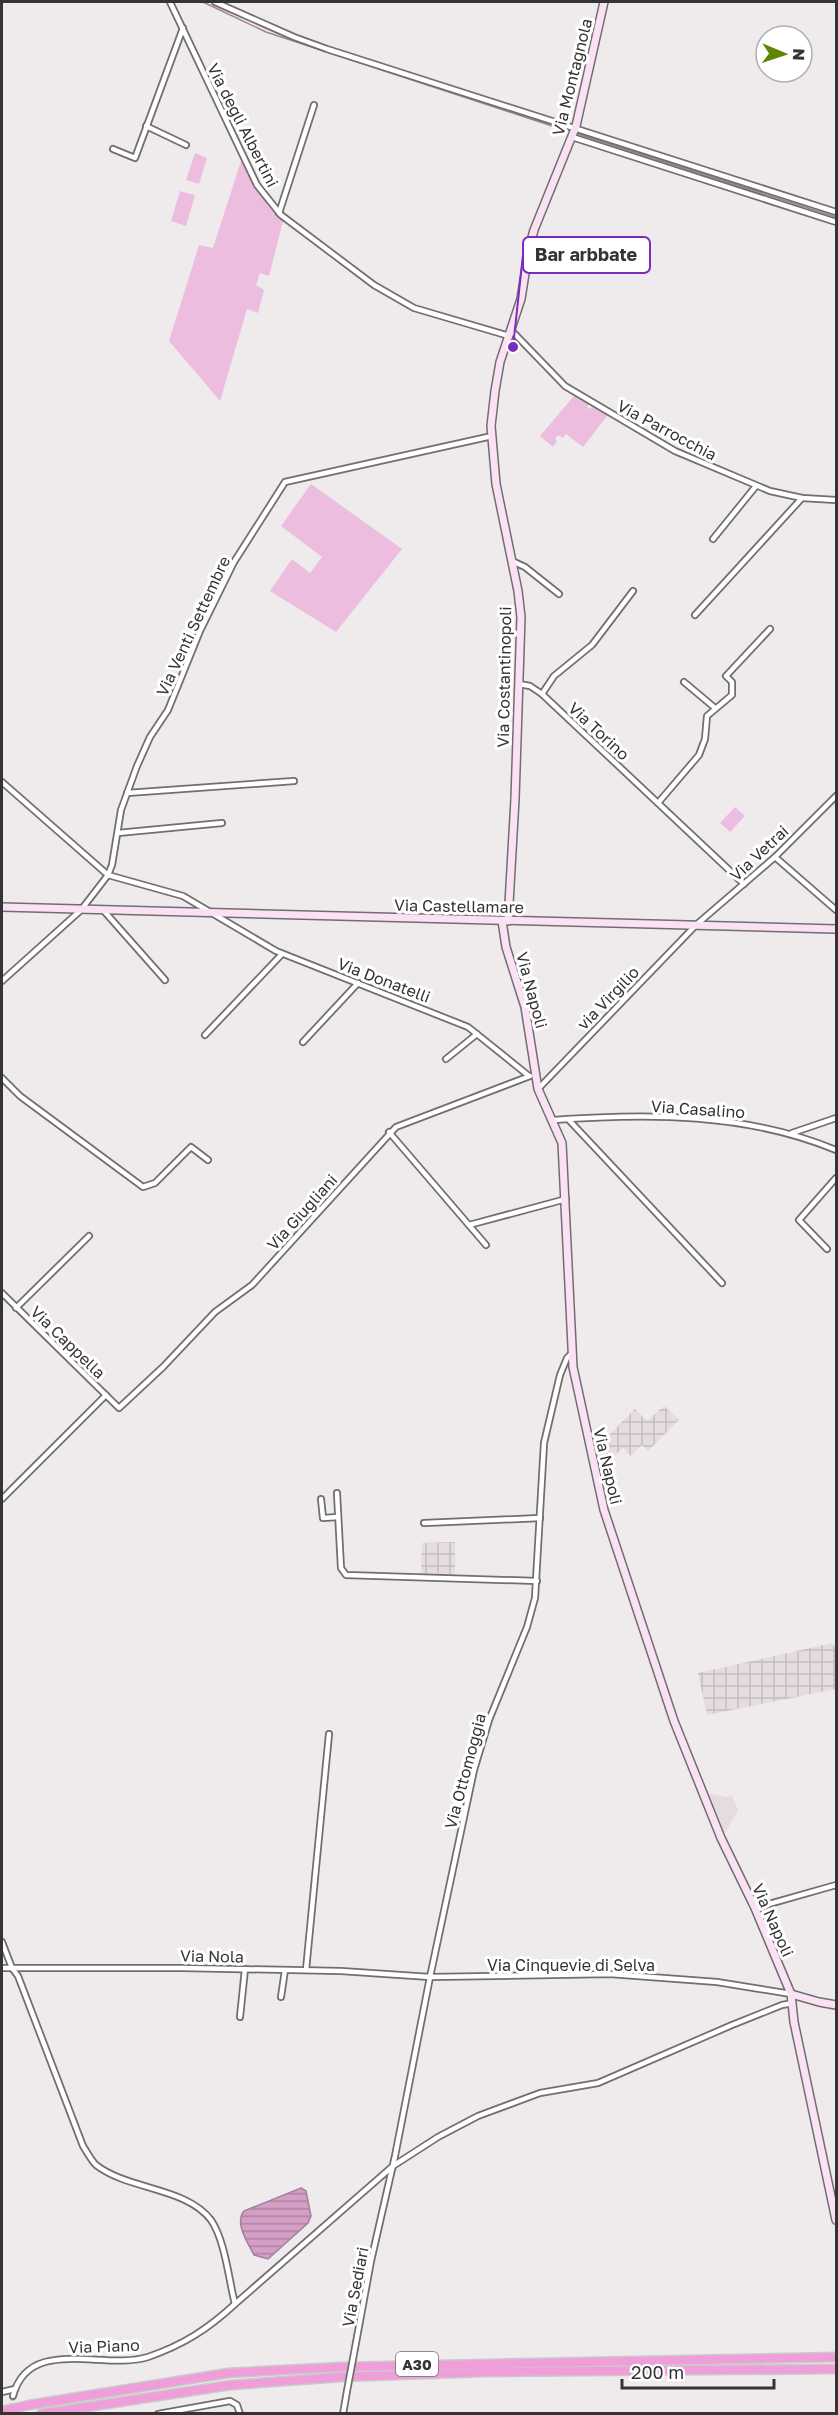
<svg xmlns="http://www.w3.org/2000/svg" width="838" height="2415" viewBox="0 0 838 2415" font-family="'Golos Text',sans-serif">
	<defs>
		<pattern id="industrial-grid" width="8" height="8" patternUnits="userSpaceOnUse" patternTransform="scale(1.5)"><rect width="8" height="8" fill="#e5dce2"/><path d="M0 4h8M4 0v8" fill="none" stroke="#c5bdc2"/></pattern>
		<pattern id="water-rules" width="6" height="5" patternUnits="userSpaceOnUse" patternTransform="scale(1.5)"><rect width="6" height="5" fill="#d49ec5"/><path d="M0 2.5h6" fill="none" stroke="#ad82a1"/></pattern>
	</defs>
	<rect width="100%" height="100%" fill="#efebed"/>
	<!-- built -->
	<path fill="#e5dce2" d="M705 1793 727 1797 732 1796 738 1811 722 1837Z"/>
	<!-- industrial -->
	<g fill="url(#industrial-grid)">
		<path d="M664 1406 679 1420 648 1451 642 1445 631 1456 623 1448 599 1470 594 1450 635 1409 647 1421Z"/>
		<path d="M455 1542V1576L421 1574 422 1543Z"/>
		<path d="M832 1643 836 1649V1689L707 1715 698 1673Z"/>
	</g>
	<!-- green -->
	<g fill="#edbde0">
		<path d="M195 153 207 158 199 184 186 180Z"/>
		<path d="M241 161 268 206 283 221 269 276 260 273 256 285 264 290 258 313 247 309 220 401 169 341 199 245 213 248Z"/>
		<path d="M180 191 195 195 186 226 171 221Z"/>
		<path d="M574 396 589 404 587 407 590 409 592 407 608 415 583 447 566 434 563 438 558 435 555 439 557 441 553 447 540 436Z"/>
		<path d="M311 484 402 549 336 632 270 591 292 559 310 573 322 557 281 526Z"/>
		<path d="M735 807 745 816 730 832 720 823Z"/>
	</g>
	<!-- water -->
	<path fill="url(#water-rules)" stroke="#a47e9a" stroke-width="1.5" d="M301 2188 306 2191 311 2216 308 2223 268 2259 254 2255C248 2243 234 2223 244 2211Z"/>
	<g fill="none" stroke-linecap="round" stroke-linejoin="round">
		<!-- stream -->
		<g stroke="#a47e9a" stroke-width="1.5">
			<path d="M203 2 266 32 564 130"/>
			<path d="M578 134 836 217"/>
		</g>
		<!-- street-tunnel -->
		<path stroke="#cac6c8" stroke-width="4.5" stroke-dasharray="4.5 2" stroke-linecap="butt" d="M11 2414 13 2396"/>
		<!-- street casing -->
		<g stroke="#716e70" stroke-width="8">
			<g id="street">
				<path d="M170 2 257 185 281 215 374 285 414 308 509 336"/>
				<path d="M215 2 294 37 327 49 836 212"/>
				<path d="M146 126 186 145"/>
				<path d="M572 137 836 222"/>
				<path d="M113 149 135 158 183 28"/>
				<path d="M279 213 314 105"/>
				<path d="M511 330 565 386 675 451 770 491 802 498 836 500"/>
				<path d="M713 539 756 486"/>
				<path d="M512 561 525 567 559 594"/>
				<path d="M695 615 802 498"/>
				<path d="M684 682 715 708"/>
				<path d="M519 684 530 686 542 694 744 884"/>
				<path d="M542 694 554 676 592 645 633 591"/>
				<path d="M2 782 108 875 183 896 276 951 468 1027 529 1076"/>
				<path d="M127 793 294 781"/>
				<path d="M658 803 699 755 705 739 707 716 732 695V682L726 676 770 629"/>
				<path d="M118 833 222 823"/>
				<path d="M775 857 836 910"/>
				<path d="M104 911 165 980"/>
				<path d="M2 981 81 910 108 875 112 865 121 810 137 766 150 737 168 710 200 631 234 562 285 482 492 436"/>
				<path d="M205 1035 282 954"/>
				<path d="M303 1042 358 983"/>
				<path d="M446 1059 477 1034"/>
				<path d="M2 1078 20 1096 143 1187 155 1183 191 1147 208 1160"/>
				<path d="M538 1089 696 925 775 857 836 796"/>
				<path d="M568 1119 722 1283"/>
				<path d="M553 1120C648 1113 747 1113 836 1150"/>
				<path d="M389 1132 486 1245"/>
				<path d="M792 1133 836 1118"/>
				<path d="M469 1225 566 1199"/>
				<path d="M827 1249 799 1220 836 1178"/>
				<path d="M2 1293 119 1408 163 1367 215 1312 252 1285 396 1127 530 1076"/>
				<path d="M16 1308 89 1236"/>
				<path d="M337 1493 341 1568 346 1575 537 1581"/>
				<path d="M2 1499 106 1395"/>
				<path d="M321 1499 323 1518 338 1517"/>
				<path d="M424 1523 540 1518"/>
				<path d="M755 1908 836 1885"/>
				<path d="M2 1942 12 1968 18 1976 83 2146C87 2152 91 2160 96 2165 128 2190 186 2187 211 2220 225 2240 229 2281 235 2304L393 2166 438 2137 478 2116 540 2093 598 2083 732 2025 782 2005 793 2003"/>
				<path d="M2 1968H182L341 1971 430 1977 610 1974 717 1982 791 1994"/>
				<path d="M306 1970 329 1734"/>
				<path d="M281 1997 285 1970"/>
				<path d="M240 2017 245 1969"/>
				<path d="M355 2348 371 2261 395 2156 430 1977 474 1770 489 1720 527 1627 535 1598 544 1443 560 1375 567 1358 572 1353"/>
				<path d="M2 2392 15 2389"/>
				<path d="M13 2396C29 2335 104 2371 148 2357 183 2345 208 2329 235 2304"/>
				<path d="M158 2414 230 2401 237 2405 240 2414"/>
				<path d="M343 2414 347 2391"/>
			</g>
		</g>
		<!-- secondary casing -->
		<g stroke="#716e70" stroke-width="10">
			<g id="secondary">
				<path d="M2 907 836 929"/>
				<path d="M502 921 506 947 525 1007 538 1089 562 1143 573 1367 604 1510 674 1721 721 1838 755 1908 791 1994 794 2022 836 2220"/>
				<path d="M508 921 515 799 521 617 518 591 496 484 491 426 495 391 500 362 521 299 529 248 534 230 576 126 604 2"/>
				<path d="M791 1994 819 2002 836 2005"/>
			</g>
		</g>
		<!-- highway casing -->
		<g stroke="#cacaca" stroke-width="11">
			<g id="highway">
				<path d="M2 2411 29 2405 228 2373 340 2367 836 2357"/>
				<path d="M41 2414 231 2385 341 2377 486 2372 836 2369"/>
			</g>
		</g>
		<!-- street -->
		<use href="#street" stroke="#fff" stroke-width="4.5"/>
		<!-- secondary -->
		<use href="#secondary" stroke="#fae2f4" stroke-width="7"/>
		<!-- highway -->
		<use href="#highway" stroke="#ef9eda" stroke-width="8"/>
		<!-- street-bridge casing -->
		<g stroke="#716e70" stroke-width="8" stroke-linecap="butt">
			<path id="street-bridge" d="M347 2391 355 2348"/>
		</g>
		<!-- street-bridge -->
		<use href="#street-bridge" stroke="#fff" stroke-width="4.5"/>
	</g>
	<g text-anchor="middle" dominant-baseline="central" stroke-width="6" stroke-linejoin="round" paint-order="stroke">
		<!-- shield labels -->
		<rect fill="#fff" stroke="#727172" stroke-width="1.5" x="396" y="2352" width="42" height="24" rx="4.5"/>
		<g font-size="15" font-weight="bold" fill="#353435">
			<text x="417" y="2364">A30</text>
		</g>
		<!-- street labels -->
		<g font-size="16" fill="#353435" stroke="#fff">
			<text transform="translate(572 77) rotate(-76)">Via Montagnola</text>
			<text transform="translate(243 125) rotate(63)">Via degli Albertini</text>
			<text transform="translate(667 430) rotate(28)">Via Parrocchia</text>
			<text transform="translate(193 626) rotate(-65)">Via Venti Settembre</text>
			<text transform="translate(504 677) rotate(-89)">Via Costantinopoli</text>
			<text transform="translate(599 731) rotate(43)">Via Torino</text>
			<text transform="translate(759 853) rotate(-43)">Via Vetrai</text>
			<text transform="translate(459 906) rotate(1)">Via Castellamare</text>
			<text transform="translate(384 980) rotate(21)">Via Donatelli</text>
			<text transform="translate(532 990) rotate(75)">Via Napoli</text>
			<text transform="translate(608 998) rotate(-46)">via Virgilio</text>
			<text transform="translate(698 1109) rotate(4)">Via Casalino</text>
			<text transform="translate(302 1212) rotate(-48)">Via Giugliani</text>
			<text transform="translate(68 1342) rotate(44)">Via Cappella</text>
			<text transform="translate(608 1466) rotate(77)">Via Napoli</text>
			<text transform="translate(465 1771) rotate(-75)">Via Ottomoggia</text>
			<text transform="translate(773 1920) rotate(66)">Via Napoli</text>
			<text transform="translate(212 1956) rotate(1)">Via Nola</text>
			<text x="571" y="1965">Via Cinquevie di Selva</text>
			<text transform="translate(355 2287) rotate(-79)">Via Sediari</text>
			<text transform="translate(104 2346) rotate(-2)">Via Piano</text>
		</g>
	</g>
	<!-- callouts -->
	<path fill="none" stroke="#7b2cbf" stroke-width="2" d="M513 347L523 255"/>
	<circle fill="#7b2cbf" stroke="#fff" stroke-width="2" cx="513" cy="347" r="6"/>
	<rect fill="#fff" stroke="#7b2cbf" stroke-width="2" x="523" y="237" width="127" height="36" rx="6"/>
	<g font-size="18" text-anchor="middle" font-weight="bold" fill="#353435">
		<text x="586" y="261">Bar arbbate</text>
	</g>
	<!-- border -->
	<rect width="838" height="2415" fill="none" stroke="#353435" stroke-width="6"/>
	<!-- north arrow -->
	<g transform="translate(784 54) rotate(92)"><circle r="28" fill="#ffffff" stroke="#aeaeae" stroke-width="1.5"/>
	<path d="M0-4.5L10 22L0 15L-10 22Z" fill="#608404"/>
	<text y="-9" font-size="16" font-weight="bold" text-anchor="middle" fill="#353435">N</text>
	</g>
	<!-- scale -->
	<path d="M622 2379v9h152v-9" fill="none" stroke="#353435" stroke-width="3"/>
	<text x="631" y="2379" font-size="18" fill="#353435" stroke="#ffffff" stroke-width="4.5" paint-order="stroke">200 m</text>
</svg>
